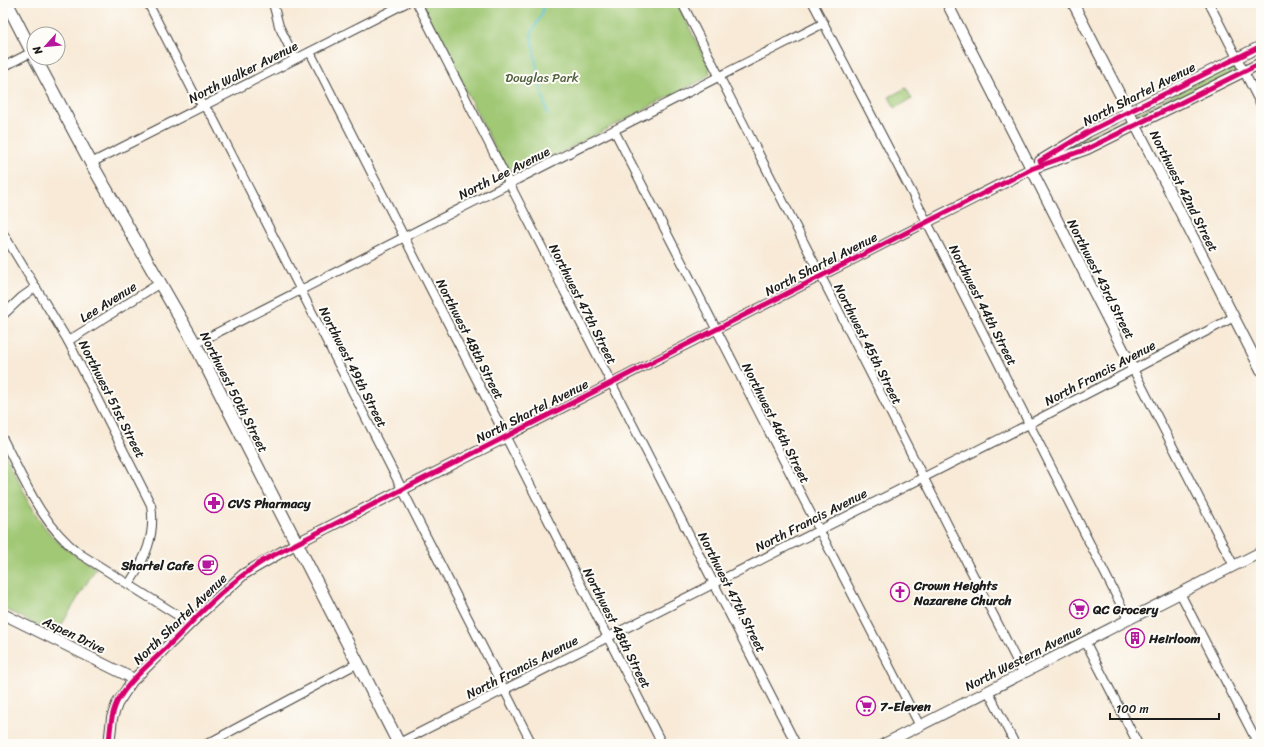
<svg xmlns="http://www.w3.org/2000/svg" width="1264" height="747" viewBox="0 0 1264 747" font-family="Sriracha,sans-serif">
	<rect width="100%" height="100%" fill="#fdfcf7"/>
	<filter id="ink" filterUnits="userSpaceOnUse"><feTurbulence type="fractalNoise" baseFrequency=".025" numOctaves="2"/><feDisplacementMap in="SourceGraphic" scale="8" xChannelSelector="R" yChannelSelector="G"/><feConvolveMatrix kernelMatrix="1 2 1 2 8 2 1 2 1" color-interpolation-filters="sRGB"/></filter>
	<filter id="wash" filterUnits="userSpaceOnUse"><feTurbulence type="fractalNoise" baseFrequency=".012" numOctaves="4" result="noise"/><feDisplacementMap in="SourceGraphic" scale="16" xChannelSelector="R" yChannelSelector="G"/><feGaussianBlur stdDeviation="0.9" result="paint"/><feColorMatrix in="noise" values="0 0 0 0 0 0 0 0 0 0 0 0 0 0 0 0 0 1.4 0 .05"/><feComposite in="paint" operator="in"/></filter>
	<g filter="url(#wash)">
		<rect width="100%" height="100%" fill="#f8ead7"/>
		<!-- green -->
		<g fill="#a0c874" stroke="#5e7248">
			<path d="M424 3H677L709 67 710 73 704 79 519 174 514 175 507 172 425 10Z"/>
			<path d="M1233 64 1237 71 1140 119 1137 113Z"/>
			<path d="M906 88 912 99 895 108 889 97Z"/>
			<path d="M1125 118 1128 124 1084 147 1070 149 1080 140Z"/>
			<path d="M3 449C18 477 30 511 51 535 64 549 80 558 96 568L56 634 3 608Z"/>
		</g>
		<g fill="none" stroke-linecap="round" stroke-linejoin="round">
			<!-- stream -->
			<path stroke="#54c1cc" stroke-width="2" d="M543 3C545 15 534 24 531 35L539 82 548 115"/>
		</g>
	</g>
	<g filter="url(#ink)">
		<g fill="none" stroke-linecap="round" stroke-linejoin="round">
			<!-- minor casing -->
			<g stroke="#3d3b38" stroke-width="10">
				<g id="minor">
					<path d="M148 3 196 97 212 116 532 744"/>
					<path d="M273 3 279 26 295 59"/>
					<path d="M417 3 796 744"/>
					<path d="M682 3 1023 673"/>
					<path d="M813 3 927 222 1128 619"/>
					<path d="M1209 3 1261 105"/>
					<path d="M310 52 662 744"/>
					<path d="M3 67 32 52"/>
					<path d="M614 130 920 726"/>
					<path d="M91 163 406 3"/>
					<path d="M3 233 68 341 151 505C156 536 145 559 129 584"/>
					<path d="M3 315 22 297 36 287"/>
					<path d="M68 341 160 283"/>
					<path d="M195 344 824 23"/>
					<path d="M1133 369 1234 566"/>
					<path d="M506 437 927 222"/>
					<path d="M3 439C25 482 41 524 80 554L190 623"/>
					<path d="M1180 593 1258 744"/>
					<path d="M1085 641 1138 744"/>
					<path d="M988 691 1015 744"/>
					<path d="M399 743 1029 424 1234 317"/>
					<path d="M207 744 358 663"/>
				</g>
			</g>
			<!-- tertiary casing -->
			<g stroke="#3d3b38" stroke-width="12">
				<g id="tertiary">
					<path d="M947 3 1133 369"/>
					<path d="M1073 3 1261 370"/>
					<path d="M1040 161 1088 132 1261 46"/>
					<path d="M927 222 1031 169 1087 149 1261 63"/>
					<path d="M3 614 134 679"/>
					<path d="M109 744 112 718 117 704 132 681 202 612 244 574 297 543 506 437"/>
					<path d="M884 744 1261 552"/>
				</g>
			</g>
			<!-- secondary casing -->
			<g stroke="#3d3b38" stroke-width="14">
				<g id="secondary">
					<path d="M7 3 34 56"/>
					<path d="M35 58 91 163 195 344 399 744"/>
				</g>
			</g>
			<!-- minor -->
			<use href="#minor" stroke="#fff" stroke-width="8"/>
			<!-- tertiary -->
			<use href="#tertiary" stroke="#fff" stroke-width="10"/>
			<!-- secondary -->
			<use href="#secondary" stroke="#fff" stroke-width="12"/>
			<!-- cycleway casing -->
			<g stroke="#fdfcf7" stroke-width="8">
				<g id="cycleway">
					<path d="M1040 161 1088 132 1261 46"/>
					<path d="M109 744C110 730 111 715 117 702 128 682 147 666 164 650 196 618 227 583 266 559L1031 169 1087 149 1261 63"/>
				</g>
			</g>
			<!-- cycleway -->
			<use href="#cycleway" stroke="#d6006c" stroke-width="5"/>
		</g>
	</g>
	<!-- icons -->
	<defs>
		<g id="pharmacy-ring" transform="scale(1)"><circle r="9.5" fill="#fdfcf7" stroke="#b5179e" stroke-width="1.5"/><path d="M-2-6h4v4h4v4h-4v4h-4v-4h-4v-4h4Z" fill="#b5179e"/></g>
		<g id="cafe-ring" transform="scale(1)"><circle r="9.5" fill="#fdfcf7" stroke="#b5179e" stroke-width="1.5"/><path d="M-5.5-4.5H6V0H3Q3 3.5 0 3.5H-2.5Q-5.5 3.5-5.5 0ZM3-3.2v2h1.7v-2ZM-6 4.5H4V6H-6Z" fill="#b5179e"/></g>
		<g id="church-ring" transform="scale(1)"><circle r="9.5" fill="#fdfcf7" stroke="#b5179e" stroke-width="1.5"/><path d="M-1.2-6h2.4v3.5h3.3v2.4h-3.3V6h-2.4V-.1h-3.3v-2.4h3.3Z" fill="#b5179e"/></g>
		<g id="supermarket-ring" transform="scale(1)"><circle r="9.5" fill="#fdfcf7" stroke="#b5179e" stroke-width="1.5"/><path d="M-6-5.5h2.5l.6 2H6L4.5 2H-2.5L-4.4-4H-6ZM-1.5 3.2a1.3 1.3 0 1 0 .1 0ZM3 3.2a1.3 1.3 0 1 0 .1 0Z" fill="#b5179e"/></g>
		<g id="building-ring" transform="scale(1)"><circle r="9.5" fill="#fdfcf7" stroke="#b5179e" stroke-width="1.5"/><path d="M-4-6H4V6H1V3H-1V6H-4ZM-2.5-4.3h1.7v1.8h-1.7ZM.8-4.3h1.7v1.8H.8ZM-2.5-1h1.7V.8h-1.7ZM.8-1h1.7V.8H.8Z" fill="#b5179e"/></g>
	</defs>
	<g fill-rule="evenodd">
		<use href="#pharmacy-ring" x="214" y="503"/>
		<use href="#cafe-ring" x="208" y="565"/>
		<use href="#church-ring" x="900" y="592"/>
		<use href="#supermarket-ring" x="1079" y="609"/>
		<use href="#building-ring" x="1135" y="638"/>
		<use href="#supermarket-ring" x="866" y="706"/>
	</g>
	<g text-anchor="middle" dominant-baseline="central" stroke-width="4" stroke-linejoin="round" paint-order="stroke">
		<!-- street labels -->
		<g font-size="13" fill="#1c1c1c" stroke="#fdfcf7">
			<text transform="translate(243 72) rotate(-27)">North Walker Avenue</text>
			<text transform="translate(1139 94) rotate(-27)">North Shartel Avenue</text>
			<text transform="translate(504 173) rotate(-27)">North Lee Avenue</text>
			<text transform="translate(1184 191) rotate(63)">Northwest 42nd Street</text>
			<text transform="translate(821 264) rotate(-27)">North Shartel Avenue</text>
			<text transform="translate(1101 279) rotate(63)">Northwest 43rd Street</text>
			<text transform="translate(108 302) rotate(-32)">Lee Avenue</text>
			<text transform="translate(583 304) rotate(63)">Northwest 47th Street</text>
			<text transform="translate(983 305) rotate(63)">Northwest 44th Street</text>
			<text transform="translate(470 339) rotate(63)">Northwest 48th Street</text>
			<text transform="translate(868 344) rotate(63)">Northwest 45th Street</text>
			<text transform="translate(353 367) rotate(63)">Northwest 49th Street</text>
			<text transform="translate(1100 373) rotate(-28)">North Francis Avenue</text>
			<text transform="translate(234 392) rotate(63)">Northwest 50th Street</text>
			<text transform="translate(112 399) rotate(63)">Northwest 51st Street</text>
			<text transform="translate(532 411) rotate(-27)">North Shartel Avenue</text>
			<text transform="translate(776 423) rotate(63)">Northwest 46th Street</text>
			<text transform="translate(811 520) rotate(-27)">North Francis Avenue</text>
			<text transform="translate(732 592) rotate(63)">Northwest 47th Street</text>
			<text transform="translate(180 619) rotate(-44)">North Shartel Avenue</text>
			<text transform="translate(617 628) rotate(63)">Northwest 48th Street</text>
			<text transform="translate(74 635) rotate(26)">Aspen Drive</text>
			<text transform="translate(1023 658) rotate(-27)">North Western Avenue</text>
			<text transform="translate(522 667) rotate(-27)">North Francis Avenue</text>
		</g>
		<!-- park labels -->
		<g font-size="13" fill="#51613f" stroke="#fdfcf7">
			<text x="542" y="77">Douglas Park</text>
		</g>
		<!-- poi labels -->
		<g font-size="13" font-weight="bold" fill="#1c1c1c" stroke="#fdfcf7" text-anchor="start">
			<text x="228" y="503">CVS Pharmacy</text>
			<text x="194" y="565" text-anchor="end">Shartel Cafe</text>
			<text x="914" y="585">Crown Heights<tspan x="914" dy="15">Nazarene Church</tspan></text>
			<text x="1093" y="609">QC Grocery</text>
			<text x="1149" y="638">Heirloom</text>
			<text x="880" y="706">7-Eleven</text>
		</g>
	</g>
	<!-- margin -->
	<rect width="1264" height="747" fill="none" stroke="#fdfcf7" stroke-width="16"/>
	<!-- north arrow -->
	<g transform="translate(46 46) rotate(243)"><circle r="19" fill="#fdfcf7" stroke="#a3a29f"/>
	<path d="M0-3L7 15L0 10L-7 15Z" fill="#b5179e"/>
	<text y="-6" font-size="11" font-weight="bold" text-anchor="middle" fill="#1c1c1c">N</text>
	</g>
	<!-- scale -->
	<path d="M1110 713v6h109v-6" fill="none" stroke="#1c1c1c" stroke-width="2"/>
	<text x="1116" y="713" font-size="12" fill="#1c1c1c" stroke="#fdfcf7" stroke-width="3" paint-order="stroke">100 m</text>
</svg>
